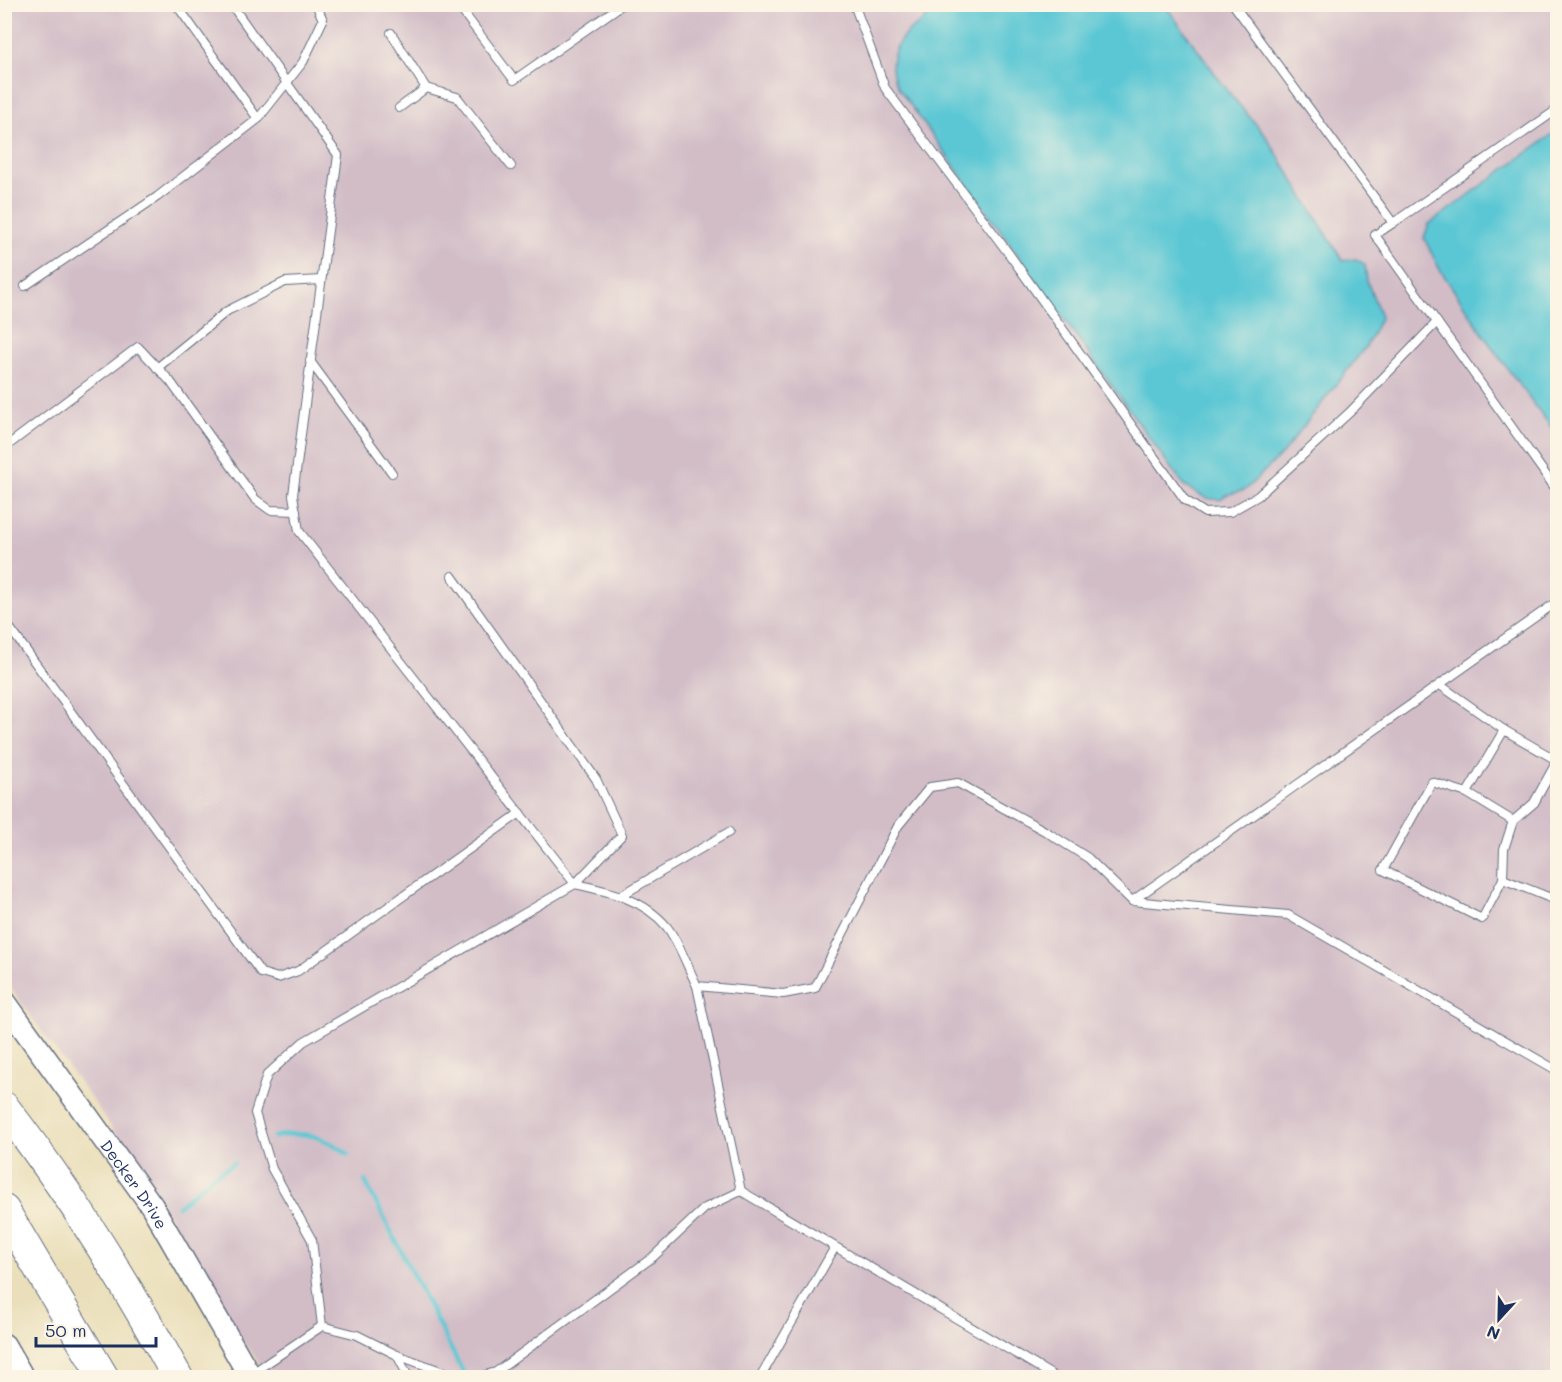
<svg xmlns="http://www.w3.org/2000/svg" width="1562" height="1382" viewBox="0 0 1562 1382" font-family="Mali,sans-serif">
	<rect width="100%" height="100%" fill="#fcf5e5"/>
	<filter id="ink" filterUnits="userSpaceOnUse"><feTurbulence type="fractalNoise" baseFrequency=".0167" numOctaves="2"/><feDisplacementMap in="SourceGraphic" scale="12" xChannelSelector="R" yChannelSelector="G"/><feConvolveMatrix kernelMatrix="1 2 1 2 8 2 1 2 1" color-interpolation-filters="sRGB"/></filter>
	<filter id="wash" filterUnits="userSpaceOnUse"><feTurbulence type="fractalNoise" baseFrequency=".008" numOctaves="4" result="noise"/><feDisplacementMap in="SourceGraphic" scale="24" xChannelSelector="R" yChannelSelector="G"/><feGaussianBlur stdDeviation="1.35" result="paint"/><feColorMatrix in="noise" values="0 0 0 0 0 0 0 0 0 0 0 0 0 0 0 0 0 1.4 0 .05"/><feComposite in="paint" operator="in"/></filter>
	<g filter="url(#wash)">
		<rect width="100%" height="100%" fill="#eadfba"/>
		<!-- industrial -->
		<path fill="#d2bdc7" d="M5 5H1557V1377H267L250 1350 240 1341 198 1262 151 1187 101 1112 5 981Z"/>
		<!-- water -->
		<g fill="#5bc7d4" stroke="#3b7b99" stroke-width="1.5">
			<path d="M936 5H1165L1230 94 1266 136 1343 261 1356 259 1365 265 1367 281 1381 316 1367 345 1282 454 1245 490 1226 495 1220 500 1206 498 1186 487 1173 471 899 89C888 71 890 50 906 34 911 28 919 25 924 20 929 15 932 9 936 5Z"/>
			<path d="M1557 131V435L1493 349 1439 268 1424 238 1429 224Z"/>
		</g>
		<g fill="none" stroke-linecap="round" stroke-linejoin="round">
			<!-- stream -->
			<g stroke="#5bc7d4" stroke-width="4.5">
				<path d="M274 1137C302 1129 325 1137 348 1154"/>
				<path d="M365 1181 466 1378"/>
				<path d="M178 1206 212 1177 234 1163"/>
			</g>
		</g>
	</g>
	<g filter="url(#ink)">
		<g fill="none" stroke-linecap="round" stroke-linejoin="round">
			<!-- service casing -->
			<g stroke="#636d7e" stroke-width="10">
				<g id="service">
					<path d="M176 4 258 119"/>
					<path d="M231 4 338 155 293 495 299 531 575 884C608 891 644 899 667 927 680 944 688 968 697 986L783 994 815 988 898 826 930 787 958 783 1045 831 1088 858 1132 901 1288 915 1558 1071"/>
					<path d="M457 4 514 80 623 4"/>
					<path d="M854 4 885 88 1009 254 1185 500 1205 513 1230 512 1258 496 1350 412 1437 322"/>
					<path d="M1233 4 1393 223 1375 235 1558 492"/>
					<path d="M391 33 426 88 457 97 511 166"/>
					<path d="M399 108 426 88"/>
					<path d="M1393 223 1558 109"/>
					<path d="M25 286 157 197 258 119 303 62 323 20 316 4"/>
					<path d="M310 361 392 473"/>
					<path d="M157 368 227 311 285 282 321 280"/>
					<path d="M4 448 138 347 170 381 255 499 270 510 296 511"/>
					<path d="M4 620 261 973 278 978 298 971 520 813"/>
					<path d="M1440 685 1504 730 1558 761"/>
					<path d="M1467 793 1504 730"/>
					<path d="M1513 821 1467 793 1432 782 1383 870 1482 919 1503 879 1504 849 1513 821 1534 803 1557 761"/>
					<path d="M1503 879 1558 901"/>
					<path d="M622 895 729 832"/>
					<path d="M1132 901 1558 601"/>
					<path d="M697 986 741 1191"/>
					<path d="M322 1326 312 1240 272 1169 255 1113 267 1075 303 1042 575 884 622 835 596 779 452 576"/>
					<path d="M397 1355 409 1378"/>
					<path d="M251 1374 322 1326 357 1335 397 1355 460 1378"/>
					<path d="M475 1378 496 1372 653 1257 705 1208 741 1191 1057 1378"/>
					<path d="M760 1378 835 1247"/>
				</g>
			</g>
			<!-- secondary casing -->
			<g stroke="#636d7e" stroke-width="25">
				<g id="secondary">
					<path id="s1" d="M4 1001 152 1206 251 1378"/>
					<path d="M4 1345 23 1378"/>
				</g>
			</g>
			<!-- motorway casing -->
			<g stroke="#636d7e" stroke-width="32">
				<g id="motorway">
					<path d="M4 1107C70 1192 126 1283 178 1378"/>
					<path d="M4 1210 104 1378"/>
				</g>
			</g>
			<!-- service -->
			<use href="#service" stroke="#fff" stroke-width="8"/>
			<!-- secondary -->
			<use href="#secondary" stroke="#fff" stroke-width="22"/>
			<!-- motorway -->
			<use href="#motorway" stroke="#fff" stroke-width="30"/>
		</g>
	</g>
	<g text-anchor="middle" dominant-baseline="central" stroke-width="5" stroke-linejoin="round" paint-order="stroke">
		<!-- street labels -->
		<g font-size="16" fill="#1b2f5e" stroke="#fcf5e5">
			<text stroke="none"><textPath href="#s1" startOffset="225">Decker Drive</textPath></text>
		</g>
	</g>
	<!-- margin -->
	<rect width="1562" height="1382" fill="none" stroke="#fcf5e5" stroke-width="24"/>
	<!-- north arrow -->
	<g transform="translate(1499 1319) rotate(202)" stroke="#fcf5e5" stroke-width="4.5" paint-order="stroke">
	<path d="M0-4.5L10 22L0 15L-10 22Z" fill="#1b2f5e"/>
	<text y="-9" font-size="16" font-weight="bold" text-anchor="middle" fill="#1b2f5e">N</text>
	</g>
	<!-- scale -->
	<path d="M36 1337v9h120v-9" fill="none" stroke="#1b2f5e" stroke-width="3"/>
	<text x="45" y="1337" font-size="18" fill="#1b2f5e" stroke="#fcf5e5" stroke-width="4.5" paint-order="stroke">50 m</text>
</svg>
